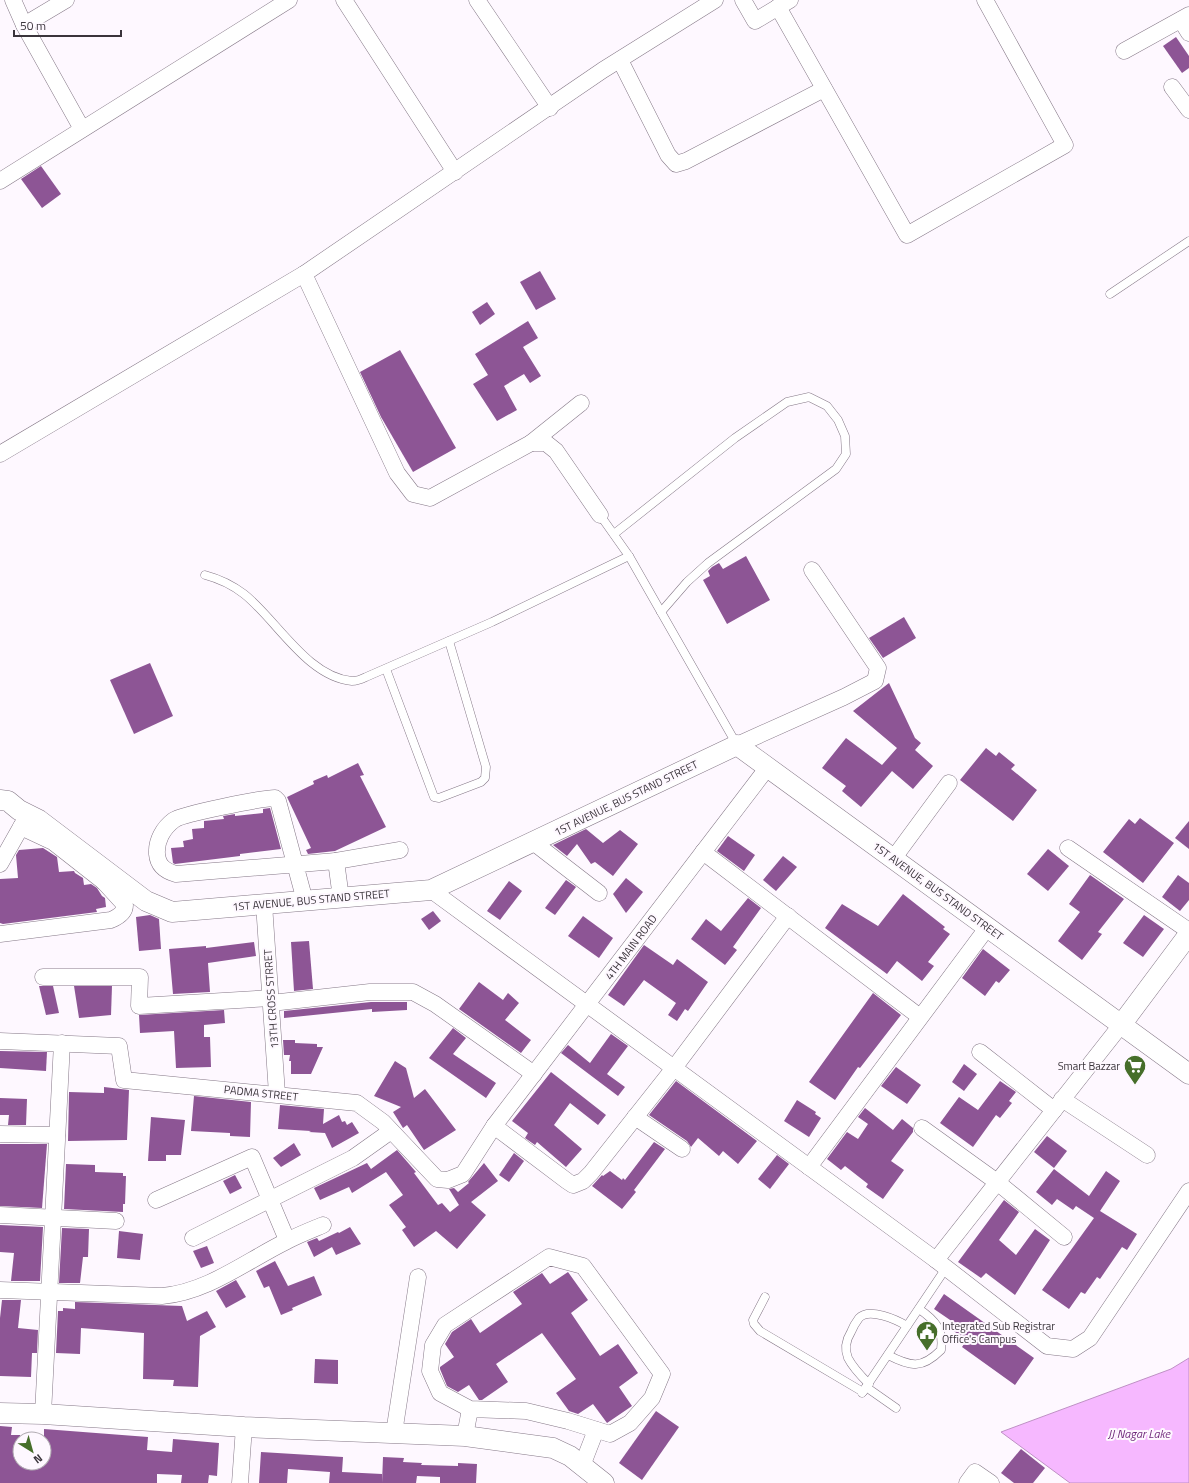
<svg xmlns="http://www.w3.org/2000/svg" width="1189" height="1483" viewBox="0 0 1189 1483" font-family="'Titillium Web',sans-serif">
	<rect width="100%" height="100%" fill="#fef8ff"/>
	<!-- water -->
	<path fill="#f6b8ff" stroke="#be90c4" d="M1189 1358V1483H1070L1001 1432 1171 1369Z"/>
	<!-- building -->
	<g fill="#8d5595">
		<path d="M1176 37 1189 56V68L1182 73 1163 46Z"/>
		<path d="M41 166 61 194 42 208 21 179Z"/>
		<path d="M540 271 556 299 536 310 520 282Z"/>
		<path d="M487 302 495 314 480 325 472 312Z"/>
		<path d="M528 321 538 338 523 347 541 376 530 383 524 374 504 386 517 410 497 421 473 384 488 375 475 354Z"/>
		<path d="M400 350 456 448 413 472 381 417 360 372Z"/>
		<path d="M746 556 770 600 727 624 703 580 710 576 708 571 712 567 719 563 723 569Z"/>
		<path d="M904 617 916 638 883 658 869 638Z"/>
		<path d="M150 663 173 716 134 734 110 680Z"/>
		<path d="M889 683 915 738 921 743 915 750 933 766 913 789 892 771 861 807 842 791 846 786 822 768 846 738 882 765 897 748 853 711Z"/>
		<path d="M986 748 996 756 999 752 1015 765 1011 769 1037 790 1013 821 960 780Z"/>
		<path d="M358 763 364 775 360 776 386 827 335 851 308 854 306 850 311 848 287 797 314 784 313 781 327 775 328 778Z"/>
		<path d="M270 808 281 849 240 854V856L175 864 173 863 171 848 184 847 183 841 193 839 192 829 204 828V821L224 819 223 816 235 814V816L263 813V809Z"/>
		<path d="M1140 818 1174 843 1143 883 1103 852 1129 819 1135 824Z"/>
		<path d="M1189 821V849L1175 838Z"/>
		<path d="M586 829 603 843 620 830 638 844 613 876 595 862 591 864 577 844 567 856 553 845Z"/>
		<path d="M728 836 755 855 744 871 717 851Z"/>
		<path d="M43 848 57 857 59 872 74 871 75 873 83 878 84 885 91 884 97 888 102 896 105 898 106 907 96 909 97 912 3 924 0 923V879L18 878 16 855 19 850Z"/>
		<path d="M1048 849 1069 866 1048 891 1027 874Z"/>
		<path d="M783 856 797 867 776 891 763 880Z"/>
		<path d="M1090 875 1124 899 1098 932 1102 934 1082 960 1058 941 1080 912 1069 904Z"/>
		<path d="M1178 875 1189 883V900L1180 911 1162 897Z"/>
		<path d="M626 878 643 892 626 913 613 894Z"/>
		<path d="M566 880 576 887 555 915 545 908Z"/>
		<path d="M509 881 522 891 500 920 487 911Z"/>
		<path d="M903 894 945 927 943 929 950 934 928 962 934 966 922 981 897 961 887 974 825 928 842 904 878 926Z"/>
		<path d="M748 898 761 908 733 947 737 950 725 965 691 939 706 919 721 931Z"/>
		<path d="M433 911 441 921 429 930 421 919Z"/>
		<path d="M150 915 159 919 161 949 139 951 136 917Z"/>
		<path d="M1144 915 1164 929 1143 957 1123 943Z"/>
		<path d="M583 916 613 938 599 958 568 936Z"/>
		<path d="M309 941 313 989 294 991 291 942Z"/>
		<path d="M254 942 256 956 208 963 210 992 173 994 169 949 206 946V948Z"/>
		<path d="M644 945 673 965 677 959 708 982 688 1011 685 1009 677 1021 668 1015 676 1003 644 980 624 1006 608 995Z"/>
		<path d="M983 949 1010 970 999 983 996 981 985 996 962 978Z"/>
		<path d="M479 982 503 1000 508 993 519 1003 505 1020 531 1040 521 1053 459 1009Z"/>
		<path d="M39 986H53L59 1013 46 1015Z"/>
		<path d="M74 986H112L111 1015 79 1018Z"/>
		<path d="M873 993 901 1015 860 1068 858 1067 835 1100 809 1082Z"/>
		<path d="M371 1002H407V1010L372 1012V1009L284 1018V1011Z"/>
		<path d="M224 1010 225 1023 204 1025V1037H210L211 1067 176 1068 174 1031 140 1033 139 1015Z"/>
		<path d="M453 1028 466 1038 453 1054 496 1083 486 1098 429 1058Z"/>
		<path d="M611 1034 628 1046 607 1074 625 1087 618 1096 561 1053 568 1045 590 1063Z"/>
		<path d="M283 1040H295V1043L317 1044V1047H323L311 1074H291V1061H289L290 1055H284Z"/>
		<path d="M0 1051 47 1052 46 1071 0 1068Z"/>
		<path d="M395 1061 406 1068 414 1098 425 1089 456 1130 424 1150 407 1125 403 1128 393 1112 401 1107 374 1096Z"/>
		<path d="M964 1064 977 1074 964 1091 952 1082Z"/>
		<path d="M896 1067 921 1085 907 1104 881 1086Z"/>
		<path d="M551 1072 606 1115 598 1125 570 1103 554 1125 582 1149 566 1167 537 1142 535 1145 525 1138 528 1133 512 1121Z"/>
		<path d="M676 1081 757 1141 738 1164 723 1151 719 1156 698 1138 691 1147 687 1141 649 1115Z"/>
		<path d="M1000 1081 1016 1092 1009 1101 1012 1103 1000 1118 996 1115 973 1147 940 1123 959 1097 978 1110Z"/>
		<path d="M104 1087 129 1090 127 1140 68 1141 69 1092 104 1093Z"/>
		<path d="M194 1096 251 1102 250 1137 230 1136V1133L191 1131Z"/>
		<path d="M0 1098 27 1099 26 1125H8L9 1115H0Z"/>
		<path d="M797 1100 816 1112 815 1114 821 1118 809 1137 784 1121Z"/>
		<path d="M280 1105 324 1109 323 1124 339 1115 342 1122 345 1121 347 1125 352 1122 359 1133 332 1148 325 1133 309 1132 311 1131 278 1129Z"/>
		<path d="M865 1108 893 1130 902 1119 913 1128V1132L891 1161 904 1170 883 1199 866 1187 868 1184 845 1166 841 1170 827 1159 847 1132 858 1139 868 1124 858 1117Z"/>
		<path d="M151 1117 185 1120 181 1155H166V1161H148Z"/>
		<path d="M1047 1136 1067 1151 1054 1168 1034 1152Z"/>
		<path d="M654 1142 665 1149 634 1190 636 1192 622 1209 592 1186 602 1175 603 1176 610 1171 622 1180 623 1178 625 1180Z"/>
		<path d="M294 1143 301 1155 281 1167 273 1158Z"/>
		<path d="M0 1144H47L42 1208 0 1206Z"/>
		<path d="M397 1150 416 1172 414 1173 438 1205 442 1203 450 1212 459 1205 449 1189 454 1188 458 1192 469 1183 468 1182 484 1163 498 1181 471 1202 486 1215 457 1249 436 1231 414 1247 402 1230 406 1227 389 1205 403 1195 386 1172 352 1193 349 1187 320 1200 314 1188 367 1163 371 1169Z"/>
		<path d="M514 1153 524 1161 509 1182 499 1175Z"/>
		<path d="M777 1155 789 1164 770 1189 758 1179Z"/>
		<path d="M66 1164 95 1165V1172L123 1173V1176H126L125 1204H123V1212L64 1209Z"/>
		<path d="M1054 1169 1089 1196 1106 1171 1120 1181 1100 1211 1137 1234 1127 1250 1122 1247 1100 1279 1097 1277 1085 1294 1081 1292 1069 1309 1042 1290 1094 1218 1076 1206 1073 1210 1057 1199 1052 1205 1036 1192Z"/>
		<path d="M235 1175 242 1188 230 1194 223 1181Z"/>
		<path d="M1004 1200 1019 1212 999 1240 1016 1255 1035 1229 1050 1240 1015 1295 986 1273 981 1278 958 1262Z"/>
		<path d="M0 1225 43 1227 40 1281H11L14 1253 0 1252Z"/>
		<path d="M350 1227 361 1244 336 1255 332 1247 314 1257 307 1242 317 1238 319 1241 338 1232 339 1233Z"/>
		<path d="M62 1228 89 1229 88 1257H83L80 1283H59Z"/>
		<path d="M119 1231 143 1234 140 1260 117 1258Z"/>
		<path d="M207 1246 214 1263 201 1268 193 1251Z"/>
		<path d="M275 1261 288 1286 314 1276 322 1295 292 1308 293 1310 281 1315 269 1286 264 1288 256 1271Z"/>
		<path d="M568 1272 588 1300 571 1313 600 1356 618 1344 638 1373 619 1387 632 1406 607 1423 593 1404 578 1414 569 1411 556 1393 576 1379 542 1333 496 1364 508 1382 482 1400H479L469 1385 458 1392 447 1386 440 1369V1367L454 1357 445 1344 452 1332 471 1319 480 1333 522 1304 513 1292 542 1273 550 1284Z"/>
		<path d="M236 1280 246 1297 226 1308 216 1291Z"/>
		<path d="M944 1294 1034 1358 1015 1385 962 1347 964 1344 955 1337 958 1334 949 1328 953 1322 934 1309Z"/>
		<path d="M2 1300H21L18 1328 38 1330 37 1353H32L31 1377 0 1376V1318Z"/>
		<path d="M75 1302 182 1306 187 1321 207 1311 216 1327 200 1336 198 1387 173 1386 174 1380 143 1379 144 1333 81 1328 80 1354 56 1353 58 1311H63V1308L75 1309Z"/>
		<path d="M315 1359 338 1360V1384L314 1383Z"/>
		<path d="M656 1411 679 1427 642 1480 619 1463Z"/>
		<path d="M0 1426 12 1427 11 1435H20V1463H44V1429L148 1437 147 1450 172 1452 173 1439 219 1443 217 1476 209 1475 208 1483H181L182 1475 157 1474V1483H0Z"/>
		<path d="M1021 1449 1045 1468 1033 1483H1014L1001 1473Z"/>
		<path d="M261 1452 343 1457 342 1472 382 1474V1483H329L330 1472 288 1469 287 1483H259Z"/>
		<path d="M383 1457 404 1458 403 1462 422 1463 421 1465 458 1466V1463L477 1464 476 1483H440V1477L417 1476 416 1483H382Z"/>
	</g>
	<g fill="none" stroke-linecap="round" stroke-linejoin="round">
		<!-- service casing -->
		<g stroke="#857887" stroke-width="9">
			<g id="service">
				<path d="M1110 294 1189 241"/>
				<path d="M600 515 629 556 661 612"/>
				<path d="M614 534 735 438 787 402 809 397 827 406 838 420 845 436 846 454 836 469 708 563 687 582 661 612 737 745"/>
				<path d="M205 575C220 579 231 584 244 594 276 619 307 677 352 681 356 681 362 679 366 677L492 622 629 556"/>
				<path d="M386 669 434 797 439 798 481 782 485 778 486 767 449 641"/>
				<path d="M765 1297 753 1320 754 1324 760 1331 863 1392"/>
				<path d="M888 1355C911 1367 922 1369 941 1350 944 1330 935 1320 919 1309"/>
				<path d="M869 1384C861 1376 853 1368 848 1358 844 1348 846 1340 851 1332 853 1327 856 1322 859 1318 869 1307 897 1320 907 1326"/>
				<path d="M866 1387 896 1408"/>
				<path d="M862 1393 946 1268"/>
			</g>
		</g>
		<!-- minor casing -->
		<g stroke="#857887" stroke-width="17">
			<g id="minor">
				<path d="M13 0 24 25 82 129"/>
				<path d="M344 0 455 172"/>
				<path d="M477 0 550 108"/>
				<path d="M743 0 755 21 790 0"/>
				<path d="M778 7 907 235 1065 145 985 0"/>
				<path d="M1181 20 1189 33"/>
				<path d="M24 25 66 0"/>
				<path d="M1124 51 1189 15"/>
				<path d="M620 60 668 155 676 164 686 161 824 89"/>
				<path d="M1172 87 1189 110"/>
				<path d="M0 181 289 0"/>
				<path d="M304 274 397 473 413 494 430 498 531 443H546L556 451 600 515"/>
				<path d="M531 443 581 403"/>
				<path d="M0 454 304 274 603 70 715 0"/>
				<path d="M737 745 844 697 875 681 878 668 812 570"/>
				<path d="M21 827 53 842 104 882"/>
				<path d="M533 842 599 893"/>
				<path d="M1068 848 1189 931"/>
				<path d="M703 852 920 1017"/>
				<path d="M893 859 949 783"/>
				<path d="M336 861 400 850"/>
				<path d="M0 864 26 818"/>
				<path d="M431 890 936 1260 1047 1346 1073 1349 1090 1338 1189 1191"/>
				<path d="M305 901 278 801 275 798C263 798 182 814 174 820 163 828 156 841 157 854 158 866 165 871 176 874L336 861 341 898"/>
				<path d="M264 904 277 1094"/>
				<path d="M0 934 111 920C118 917 125 913 125 905L104 882 111 875"/>
				<path d="M43 977H140L139 1006 271 998"/>
				<path d="M271 1003 370 992H413L435 1004 534 1074"/>
				<path d="M0 1041 119 1046 124 1080 357 1103 383 1122 437 1179 448 1180 463 1174 494 1126 768 767"/>
				<path d="M980 1052 1054 1110"/>
				<path d="M1062 1099 1147 1155"/>
				<path d="M635 1117 682 1149"/>
				<path d="M494 1126 567 1181 573 1185 583 1181 591 1173 674 1068 788 916"/>
				<path d="M922 1128 997 1182 1064 1237"/>
				<path d="M0 1134 57 1135"/>
				<path d="M809 1167 987 928"/>
				<path d="M156 1200 252 1157 287 1240"/>
				<path d="M0 1215 116 1221"/>
				<path d="M193 1238 353 1158 391 1131"/>
				<path d="M936 1260 1121 1025"/>
				<path d="M0 1290 162 1296C208 1292 246 1261 287 1241 298 1235 311 1230 323 1225"/>
				<path d="M43 1414 62 1043"/>
				<path d="M394 1433 418 1277"/>
				<path d="M465 1436 470 1409 440 1393 430 1371 433 1345 445 1325 549 1257 583 1266 662 1374 652 1398 630 1423 610 1434 568 1421 526 1411 470 1409"/>
				<path d="M582 1466 596 1430"/>
				<path d="M240 1483 244 1427"/>
				<path d="M967 1483 975 1472 991 1483"/>
			</g>
		</g>
		<!-- tertiary casing -->
		<g stroke="#857887" stroke-width="21">
			<g id="tertiary">
				<path d="M0 800 8 801 19 810 39 820 146 901 172 912 431 890 737 745 1189 1074"/>
				<path d="M1121 1025 1189 934"/>
				<path d="M0 1413 43 1414 244 1427 465 1436 553 1448 570 1456 604 1483"/>
			</g>
		</g>
		<!-- service -->
		<use href="#service" stroke="#fff" stroke-width="8"/>
		<!-- minor -->
		<use href="#minor" stroke="#fff" stroke-width="16"/>
		<!-- tertiary -->
		<use href="#tertiary" stroke="#fff" stroke-width="20"/>
	</g>
	<!-- icons -->
	<defs>
		<g id="supermarket-pin" transform="scale(1.15)"><path d="M0 17L-7.5 6A9.5 9.5 0 1 1 7.5 6Z" fill="#466e2a" stroke="#fef8ff"/><path d="M-6-5.5h2.5l.6 2H6L4.5 2H-2.5L-4.4-4H-6ZM-1.5 3.2a1.3 1.3 0 1 0 .1 0ZM3 3.2a1.3 1.3 0 1 0 .1 0Z" fill="#fff"/></g>
		<g id="civic-pin" transform="scale(1.15)"><path d="M0 17L-7.5 6A9.5 9.5 0 1 1 7.5 6Z" fill="#466e2a" stroke="#fef8ff"/><path d="M-.6-6.5H3V-4.5H.6V-3L4-1V1h2V6H-6V1h2V-1L-.6-3ZM-1.2 2.5V6h2.4V2.5Z" fill="#fff"/></g>
	</defs>
	<g fill-rule="evenodd">
		<use href="#supermarket-pin" x="1135" y="1066"/>
		<use href="#civic-pin" x="927" y="1332"/>
	</g>
	<g text-anchor="middle" dominant-baseline="central" stroke-width="4" stroke-linejoin="round" paint-order="stroke">
		<!-- street labels -->
		<g font-size="11" fill="#3a343b" stroke="#fef8ff">
			<text transform="translate(626 798) rotate(-26)">1ST AVENUE, BUS STAND STREET</text>
			<text transform="translate(938 891) rotate(36)">1ST AVENUE, BUS STAND STREET</text>
			<text transform="translate(311 900) rotate(-5)">1ST AVENUE, BUS STAND STREET</text>
			<text transform="translate(631 947) rotate(-53)">4TH MAIN ROAD</text>
			<text transform="translate(271 999) rotate(-94)">13TH CROSS STRRET</text>
			<text transform="translate(261 1093) rotate(6)">PADMA STREET</text>
		</g>
		<!-- poi labels -->
		<g font-size="11" fill="#3a343b" stroke="#fef8ff" text-anchor="end">
			<text x="1120" y="1066">Smart Bazzar</text>
			<text x="942" y="1326" text-anchor="start">Integrated Sub Registrar<tspan x="942" dy="13">Office's Campus</tspan></text>
		</g>
		<!-- water labels -->
		<g font-size="12" font-style="italic" fill="#722c7d" stroke="#fef8ff">
			<text x="1139" y="1433">JJ Nagar Lake</text>
		</g>
	</g>
	<!-- north arrow -->
	<g transform="translate(32 1451) rotate(143)"><circle r="19" fill="#fef8ff" stroke="#b0aab1"/>
	<path d="M0-3L7 15L0 10L-7 15Z" fill="#466e2a"/>
	<text y="-6" font-size="11" font-weight="bold" text-anchor="middle" fill="#3a343b">N</text>
	</g>
	<!-- scale -->
	<path d="M14 30v6h107v-6" fill="none" stroke="#3a343b" stroke-width="2"/>
	<text x="20" y="30" font-size="12" fill="#3a343b" stroke="#fef8ff" stroke-width="3" paint-order="stroke">50 m</text>
</svg>
